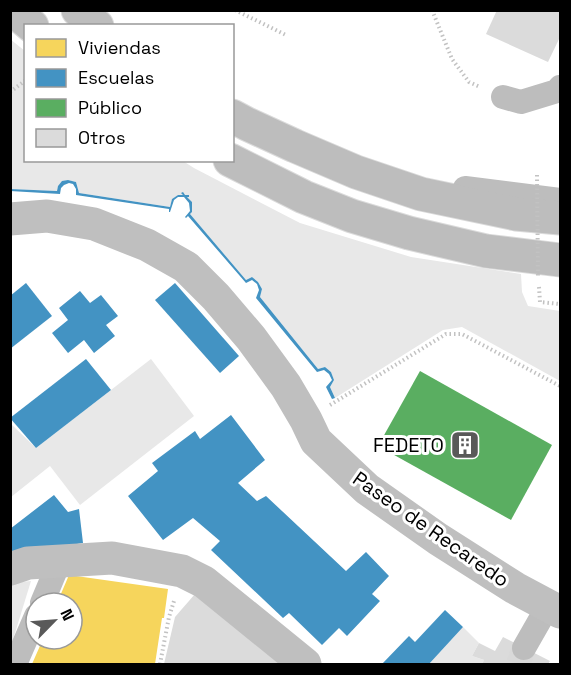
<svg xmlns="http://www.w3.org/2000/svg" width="571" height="675" viewBox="0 0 571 675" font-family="'Space Grotesk',sans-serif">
	<rect width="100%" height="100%" fill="#fff"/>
	<!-- green -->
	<g fill="#e8e8e8">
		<path d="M10 39 25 51 26 160 183 161 194 168 300 223 411 257 521 274 522 292 528 306 560 311V381L462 327 443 330 335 398 330 387 334 380 331 372 325 367 318 369 260 297 262 289 258 282 252 277 246 280 190 214 192 212V203L185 195H178L172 199 170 207 79 193 76 182C66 179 59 180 57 191L11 189Z"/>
		<path d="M151 359 194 416 80 505 50 466 11 497V424L36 448Z"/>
		<path d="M31 581 11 646V583Z"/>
		<path d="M463 627 479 643 472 656 484 660 482 664H429Z"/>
	</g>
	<!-- homes -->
	<path fill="#f6d55c" d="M69 575 168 589 164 618H162L155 664H32L43 639H72V603H57Z"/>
	<!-- schools -->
	<g fill="#4393c3">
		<path d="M68 180 76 182 79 193 170 207 172 199 178 195H183L181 193 183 192 185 195H189V197H187L192 202V212L190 214 246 280 252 277 258 282 262 289 260 297 318 369 325 367 331 372 334 380 330 387 335 398 332 399 326 387 332 380 329 374 324 370 317 372 256 298 259 290 257 284 252 280 246 283 188 216 186 218 185 217 190 211 189 203 184 197H178L174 200 170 212H169V209L76 195V189L73 184 69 183 64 185 61 188 60 194 10 191V189L57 191 58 186 62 181Z"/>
		<path d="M26 283 52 316 10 349V296Z"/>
		<path d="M175 283 239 356 220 373 155 300Z"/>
		<path d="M80 291 90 303 101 295 118 316 106 325 115 336 94 353 84 340 68 353 52 333 68 320 59 308Z"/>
		<path d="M86 359 111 390 36 448 10 418Z"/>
		<path d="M231 415 265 460 238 483 257 501 266 496 346 571 366 552 389 576 372 594 380 601 347 636 339 628 322 645 289 613 283 618 211 550 220 541 193 518 163 540 128 496 158 471 152 463 195 431 200 439Z"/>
		<path d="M54 495 68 512 79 509 83 543 10 555V529Z"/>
		<path d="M445 610 463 627 429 664H382L409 636 415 642Z"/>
	</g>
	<!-- public -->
	<path fill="#5aae61" d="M420 371 552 445 511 520 378 446Z"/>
	<!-- building -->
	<g fill="#dbdbdb">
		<path d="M497 10H560V37L548 62 486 34Z"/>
		<path d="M195 594 284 664H164L175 617Z"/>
		<path d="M503 637 550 661 548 664H482L484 660 472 656 479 643 495 651Z"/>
	</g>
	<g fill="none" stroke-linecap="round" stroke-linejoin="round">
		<!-- street-tunnel -->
		<path stroke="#d9d9d9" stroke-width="24" stroke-dasharray="24 12" stroke-linecap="butt" d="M518 664 524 648"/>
		<!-- primary casing -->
		<g stroke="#dbdbdb" stroke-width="35">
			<g id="primary">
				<path d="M13 10 32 26"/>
				<path d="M78 10 97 26"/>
				<path d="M232 116 247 124 295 146 356 172 421 194 516 214 560 218"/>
				<path d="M230 160 304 197 352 216 409 233 486 251 560 260"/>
			</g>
		</g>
		<!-- path -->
		<g stroke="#c2c2c2" stroke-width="4" stroke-dasharray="1.5 3" stroke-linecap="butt">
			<path d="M235 10 286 35"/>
			<path d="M432 10 452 59 469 82 480 87"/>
			<path d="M10 92 26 80"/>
			<path d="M539 287 540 302 560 304"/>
			<path d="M330 405 446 334H462L560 386"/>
			<path d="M160 664 169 617 174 601"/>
		</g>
		<!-- street -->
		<g stroke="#bdbdbd" stroke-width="24">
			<path d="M503 97 521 102 557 91 560 87"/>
			<path d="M465 188 560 200"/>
			<path d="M42 603 60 560"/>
			<path d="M524 648 548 606"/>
			<path d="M14 664 16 662 36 616"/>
		</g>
		<!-- secondary -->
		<g stroke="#bfbfbf" stroke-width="33">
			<path d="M10 219 47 216 94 224 147 245 186 267 216 297 251 338 286 386 306 420 316 441 367 489 438 539 515 588 560 612"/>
			<path d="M10 569 28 563 112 558 182 571 204 582 305 664"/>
		</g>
		<!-- primary -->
		<use href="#primary" stroke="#bdbdbd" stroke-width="33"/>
		<!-- path-bridge -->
		<path stroke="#c2c2c2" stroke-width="4" stroke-dasharray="1.5 3" stroke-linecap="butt" d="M537 175 538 278"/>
	</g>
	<!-- icons -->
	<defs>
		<g id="building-square" transform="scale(1.5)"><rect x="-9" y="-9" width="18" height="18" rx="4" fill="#595959" stroke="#fff"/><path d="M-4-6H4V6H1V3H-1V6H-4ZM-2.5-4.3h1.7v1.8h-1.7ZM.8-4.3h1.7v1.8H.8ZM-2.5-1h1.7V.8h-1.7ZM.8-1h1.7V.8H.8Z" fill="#fff"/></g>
	</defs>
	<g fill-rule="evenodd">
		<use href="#building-square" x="465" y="445"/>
	</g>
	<g text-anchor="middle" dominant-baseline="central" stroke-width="6" stroke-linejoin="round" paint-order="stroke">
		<!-- poi labels -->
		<g font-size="20" fill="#000" stroke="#fff" text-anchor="end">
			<text x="444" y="445">FEDETO</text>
		</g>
		<!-- street labels -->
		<g font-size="20" fill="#000" stroke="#fff">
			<text transform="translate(431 529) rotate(35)">Paseo de Recaredo</text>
		</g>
	</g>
	<!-- border -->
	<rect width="571" height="675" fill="none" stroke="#000000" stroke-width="24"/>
	<!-- legend -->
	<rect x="24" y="24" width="210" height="138" fill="#ffffff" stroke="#999999" stroke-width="1.5"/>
	<rect x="36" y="39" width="30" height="18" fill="#f6d55c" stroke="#999999" stroke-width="1.5"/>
	<text x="78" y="54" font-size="18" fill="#000000">Viviendas</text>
	<rect x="36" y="69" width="30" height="18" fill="#4393c3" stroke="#999999" stroke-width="1.5"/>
	<text x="78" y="84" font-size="18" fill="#000000">Escuelas</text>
	<rect x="36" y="99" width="30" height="18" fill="#5aae61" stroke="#999999" stroke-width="1.5"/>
	<text x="78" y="114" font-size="18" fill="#000000">Público</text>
	<rect x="36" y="129" width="30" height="18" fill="#dbdbdb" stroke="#999999" stroke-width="1.5"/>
	<text x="78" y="144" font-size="18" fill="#000000">Otros</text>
	<!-- north arrow -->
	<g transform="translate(54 621) rotate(65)"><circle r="28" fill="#ffffff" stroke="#999999" stroke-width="1.5"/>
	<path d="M0-4.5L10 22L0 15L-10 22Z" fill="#595959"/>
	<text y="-9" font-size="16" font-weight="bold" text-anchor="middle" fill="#000000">N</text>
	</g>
</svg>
